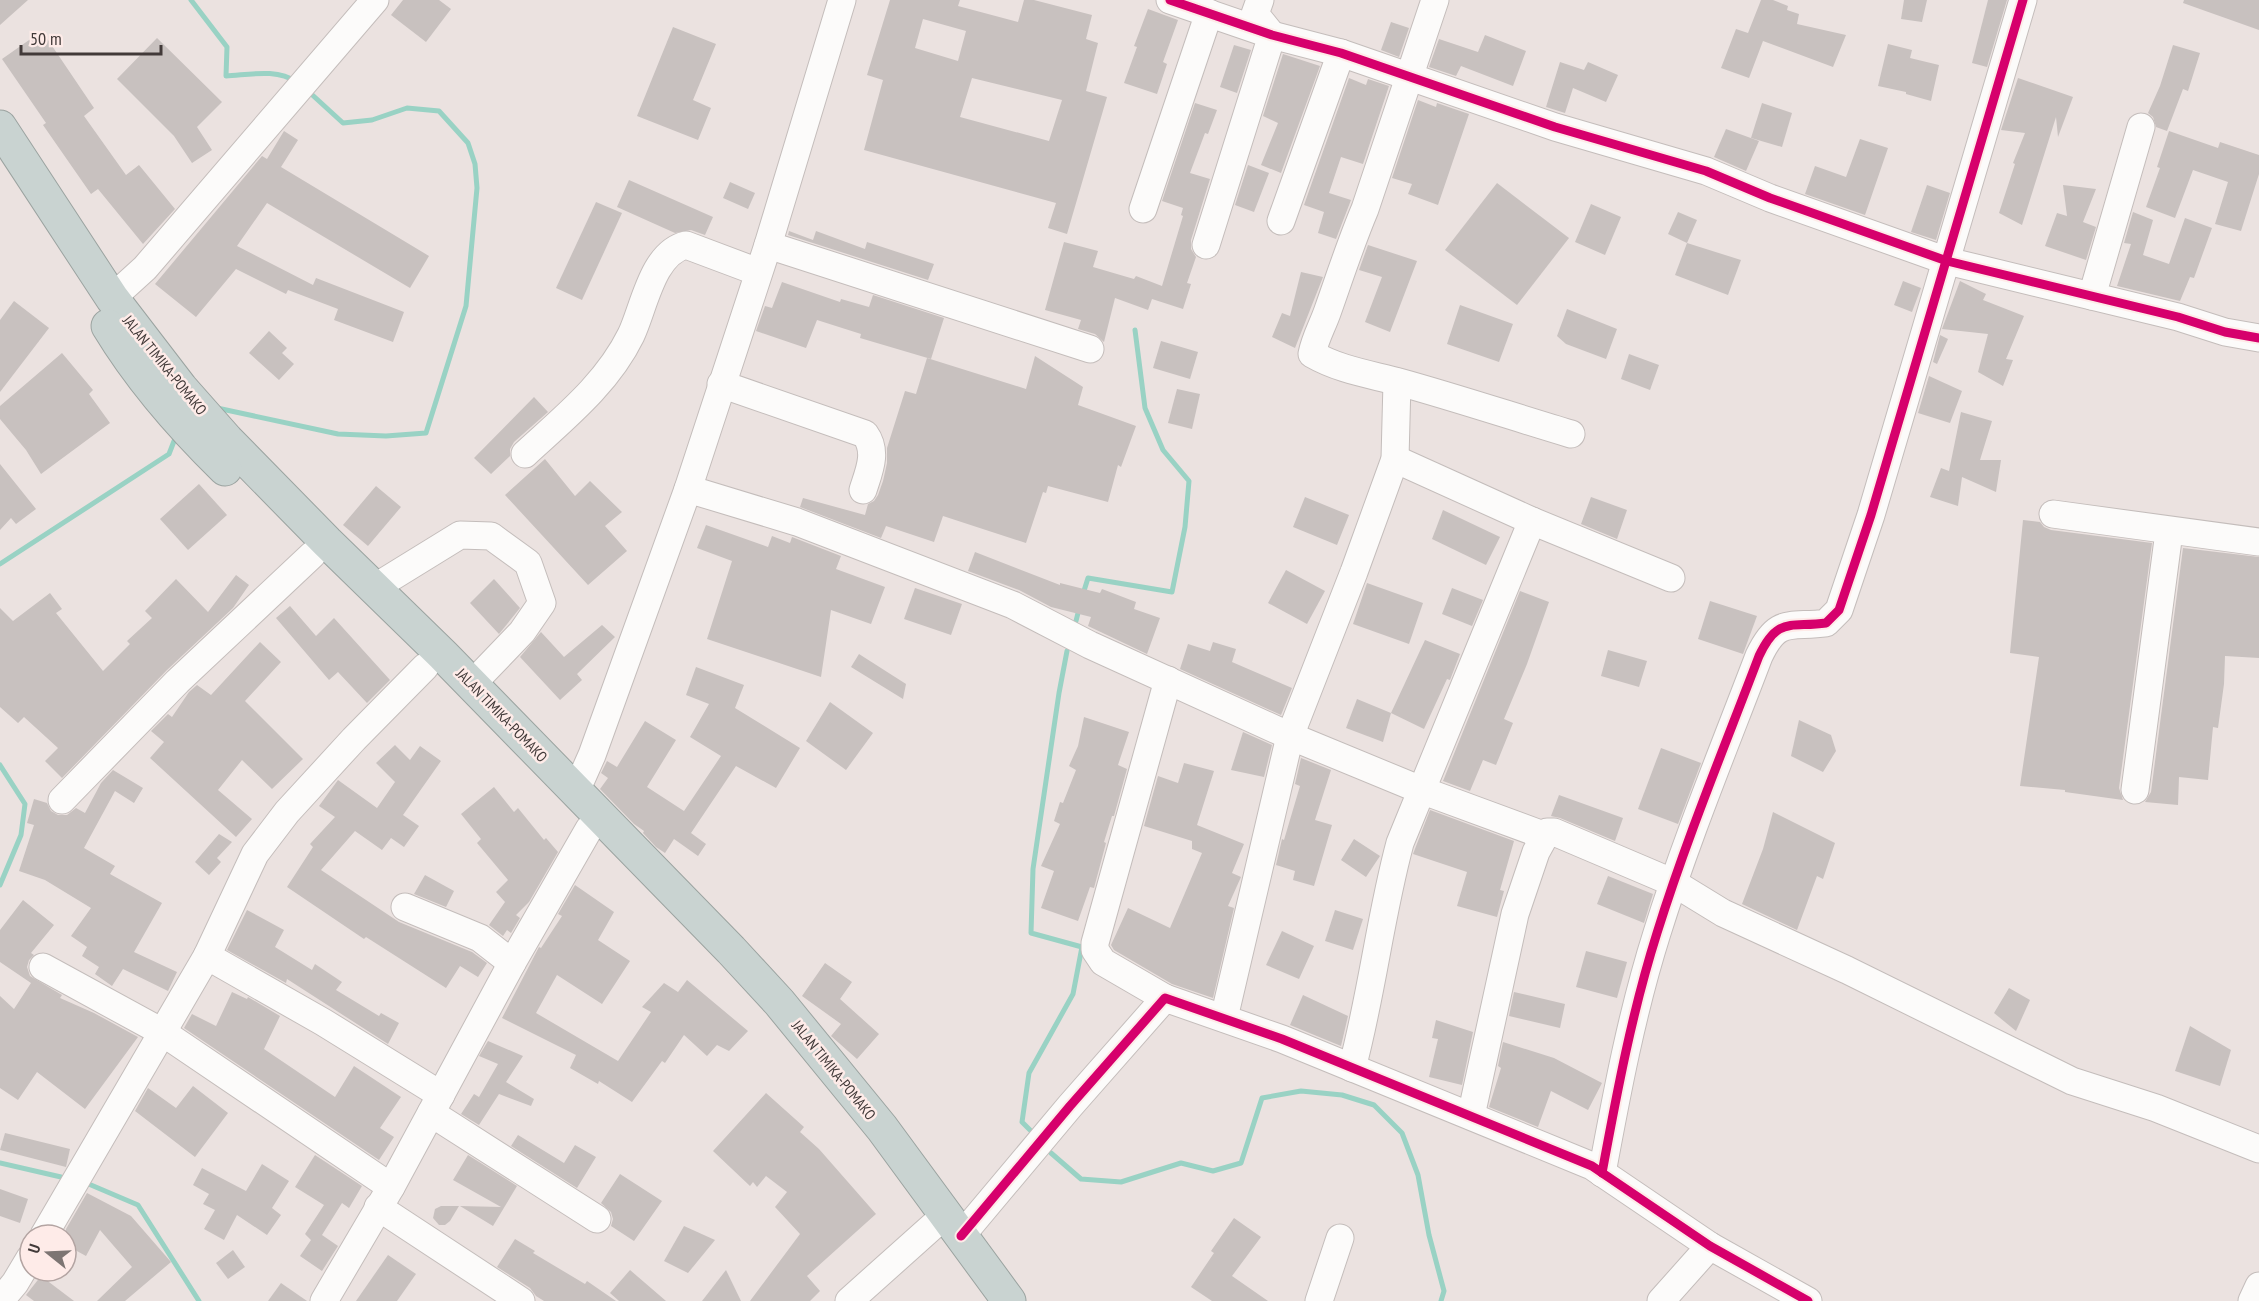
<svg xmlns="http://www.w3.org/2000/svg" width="2259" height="1301" viewBox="0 0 2259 1301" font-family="'PT Sans Narrow',sans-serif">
	<rect width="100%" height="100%" fill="#ebe2e0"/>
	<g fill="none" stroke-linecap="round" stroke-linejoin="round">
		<!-- stream -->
		<g stroke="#99d2c4" stroke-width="5">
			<path d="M191 0 227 47 226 76C248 75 277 68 296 82"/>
			<path d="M217 408 338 434 386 436 426 433 466 306 477 188 475 164 468 143 439 111 407 108 372 120 343 123 308 91"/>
			<path d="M0 564 169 454 176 436"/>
			<path d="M1083 594 1088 578 1172 592 1185 527 1189 481 1163 450 1145 408 1135 330"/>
			<path d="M1076 621 1079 609"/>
			<path d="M0 765 25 804 21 835 0 885"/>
			<path d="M1030 1130 1022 1122 1029 1073 1073 994 1082 947 1031 933 1033 869 1059 693 1067 651"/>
			<path d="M1051 1153 1081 1179 1121 1182 1181 1163 1213 1171 1241 1163 1262 1098 1301 1091 1342 1095 1374 1105 1402 1133 1418 1175 1429 1235 1444 1291 1441 1301"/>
			<path d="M0 1163 61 1177"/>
			<path d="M91 1185 138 1205 199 1301"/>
		</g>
	</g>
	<!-- building -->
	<g fill="#c8c1bf" fill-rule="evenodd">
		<path d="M0 0H28L0 25Z"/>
		<path d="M403 0H439L451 9 426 42 391 15Z"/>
		<path d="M890 0H960L958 6 1018 22 1024 0H1034L1092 15 1086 39 1098 43 1086 91 1107 97 1067 234 1048 228 1056 203 864 150 883 80 867 75ZM923 19 966 31 958 61 915 48ZM972 78 1062 100 1049 141 960 117Z"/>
		<path d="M1761 0H1773L1788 6 1787 10 1799 14 1797 24 1846 35 1833 67 1763 41 1749 78 1721 68 1736 29 1748 33Z"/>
		<path d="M1904 0H1927L1922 22 1901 19Z"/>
		<path d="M1988 0H2007L1987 67 1972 63Z"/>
		<path d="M2184 0H2259V30L2183 3Z"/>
		<path d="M1148 9 1178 20 1163 62 1167 64 1157 94 1124 83 1137 47 1134 46Z"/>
		<path d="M1391 22 1409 28 1399 57 1381 50Z"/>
		<path d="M673 27 716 44 693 100 711 108 698 140 637 116Z"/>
		<path d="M42 31 94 108 84 116 126 175 139 165 175 209 143 244 98 189 91 194 43 125 46 123 2 59Z"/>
		<path d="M1485 35 1526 51 1513 86 1461 66 1456 76 1429 67 1439 39 1478 52Z"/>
		<path d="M157 38 222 102 197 127 212 150 192 163 174 136 117 79Z"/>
		<path d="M1888 44 1912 50 1910 58 1939 65 1931 101 1906 94V92L1878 86Z"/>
		<path d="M1234 45 1251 50 1237 93 1220 87Z"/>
		<path d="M2173 45 2200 53 2188 91 2183 89 2167 131 2156 127 2153 117 2148 113 2160 86Z"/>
		<path d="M1283 54 1320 66 1281 173 1261 165 1278 123 1263 116Z"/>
		<path d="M1560 62 1584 70 1588 62 1618 75 1606 102 1573 88 1565 113 1546 107Z"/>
		<path d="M1349 78 1366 85 1368 79 1389 86 1363 164 1341 157 1329 193 1351 200 1336 239 1318 233 1324 212 1304 205Z"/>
		<path d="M2018 78 2073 97 2058 137 2056 117 2022 225 1999 213 2015 164 2013 163 2025 133 2001 130Z"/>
		<path d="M1418 100 1436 107 1437 103 1469 114 1438 205 1408 194 1412 184 1392 178Z"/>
		<path d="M1195 103 1217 110 1208 134 1205 133 1190 173 1210 179 1191 240V249L1196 257 1187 283 1191 284 1183 309 1152 299 1148 310 1115 298 1104 342 1095 334 1078 329 1081 320 1045 310 1064 242 1098 251 1093 267 1134 279 1136 276 1162 286 1183 216 1181 215 1183 208 1162 201Z"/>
		<path d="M1762 103 1792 113 1782 147 1751 138Z"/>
		<path d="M1726 129 1759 141 1746 171 1714 157Z"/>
		<path d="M284 131 298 140 281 167 429 256 410 288 267 203 237 246 313 285 316 278 404 312 393 342 334 320 338 309 288 290 286 294 236 269 196 317 155 284 262 156 267 159Z"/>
		<path d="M2169 131 2218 148 2220 142 2259 155V174L2241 231 2215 224 2228 182 2193 170 2175 218 2146 207 2160 168 2157 167Z"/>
		<path d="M1860 139 1888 148 1865 215 1805 194 1815 166 1846 177Z"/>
		<path d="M1248 165 1269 173 1254 212 1235 205Z"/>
		<path d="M629 180 713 217 705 235 691 230 675 233 617 207Z"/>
		<path d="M730 182 755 193 748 209 723 198Z"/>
		<path d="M1497 183 1569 238 1517 305 1445 250Z"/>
		<path d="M1927 185 1950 193 1936 240 1911 232Z"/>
		<path d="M2063 185 2096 189 2083 222 2096 227 2086 260 2045 246 2057 213 2067 216Z"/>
		<path d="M596 202 622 213 582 300 556 288Z"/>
		<path d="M1591 204 1621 217 1605 255 1575 242Z"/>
		<path d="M1678 212 1697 220 1687 243 1668 234Z"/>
		<path d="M2133 212 2153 220 2143 255 2169 264 2185 218 2212 228 2194 278 2190 277 2180 301 2117 286 2131 244 2124 243Z"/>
		<path d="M789 231 813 240 816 231 865 249 867 242 934 264 928 280 788 235Z"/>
		<path d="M1687 243 1741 260 1728 295 1675 275Z"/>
		<path d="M1368 245 1417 261 1390 332 1365 322 1382 277 1359 270Z"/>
		<path d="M1301 272 1323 277 1295 348 1272 337 1282 313 1290 316Z"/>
		<path d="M1903 281 1921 288 1912 312 1894 305Z"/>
		<path d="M1960 281 1986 294 1983 300 2024 316 2006 359 2013 360 2003 386 1978 372 1988 334 1942 329Z"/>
		<path d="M782 282 840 302 841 299 869 307 873 295 944 318 931 359 860 338 861 334 817 320 806 348 756 331 765 306 772 308Z"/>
		<path d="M14 301 49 328 0 392V320Z"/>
		<path d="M1460 305 1513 324 1499 362 1447 344Z"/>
		<path d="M1567 309 1617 329 1606 359 1566 344 1557 336Z"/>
		<path d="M269 331 287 348 282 353 294 364 279 380 249 353Z"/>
		<path d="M1940 335 1948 339 1937 364 1933 362Z"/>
		<path d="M1161 341 1198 352 1190 379 1153 368Z"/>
		<path d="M62 353 93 390 89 394 110 423 41 474 26 450 0 419V406Z"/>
		<path d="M1629 354 1659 365 1650 390 1621 379Z"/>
		<path d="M1035 356 1083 387 1078 405 1136 426 1121 467 1118 465 1108 502 1048 486 1046 493 1043 492 1026 543 943 516 934 542 886 526 881 538 800 507 803 498 865 515 868 504 874 501 878 495 883 481 887 463V448L905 391 916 394 927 358 1026 389Z"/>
		<path d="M1929 376 1962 391 1950 423 1918 413Z"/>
		<path d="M1177 389 1200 394 1192 429 1168 423Z"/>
		<path d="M534 397 548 412 514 442 510 449V456L491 474 474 458Z"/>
		<path d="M1961 412 1992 421 1980 460H2001L1996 492 1962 477 1958 506 1930 497 1941 468 1949 471Z"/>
		<path d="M545 459 575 496 590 481 622 512 605 526 627 551 588 585 505 495Z"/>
		<path d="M0 464 36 509 16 524 11 518 0 530Z"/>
		<path d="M199 484 227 515 188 550 160 519Z"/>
		<path d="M376 486 401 507 368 546 343 525Z"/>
		<path d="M1305 497 1349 515 1337 545 1293 527Z"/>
		<path d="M1591 497 1627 510 1617 539 1581 524Z"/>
		<path d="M1443 510 1500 537 1486 565 1432 539Z"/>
		<path d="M2023 520 2040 522 2044 527 2051 530 2152 543 2119 788 2123 800 2065 792V790L2020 786 2039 657 2010 653Z"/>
		<path d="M706 525 768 547 772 536 790 543 792 537 841 556 836 569 885 587 871 624 831 610 821 677 707 639 732 561 697 548Z"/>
		<path d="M2183 548 2259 557V658L2225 656 2224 684 2218 728 2213 727 2208 780 2179 777 2178 805 2145 802 2151 792Z"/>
		<path d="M975 552 1060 585V583L1100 593 1102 589 1136 602 1134 609 1160 618 1147 654 1088 626 1091 617 1051 607 1019 590 968 571Z"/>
		<path d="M1286 570 1325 591 1307 624 1268 603Z"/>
		<path d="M236 575 249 585 233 608 167 670 62 778 45 761 58 748 24 717 18 723 0 707V608L13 621 50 593 62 609 56 613 103 671 130 644 127 641 152 618 145 611 176 579 208 612Z"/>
		<path d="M494 579 520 608 499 634 470 603Z"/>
		<path d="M1367 583 1423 603 1409 644 1353 624Z"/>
		<path d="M915 588 962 604 951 635 904 619Z"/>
		<path d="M1452 588 1483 600 1472 626 1442 614Z"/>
		<path d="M1520 591 1549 602 1527 664 1504 719 1513 723 1496 765 1483 760 1470 791 1443 781Z"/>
		<path d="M1710 601 1757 616 1743 654 1698 639Z"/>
		<path d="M290 606 316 636 334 618 390 680 367 703 338 672 329 680 276 618Z"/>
		<path d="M602 625 615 637 577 674 582 680 560 700 520 657 541 632 564 657Z"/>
		<path d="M1425 640 1460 654 1450 680 1447 679 1424 729 1391 713Z"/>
		<path d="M260 642 281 662 245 701 303 759 272 789 242 760 218 790 252 819 236 837 150 758 164 742 151 731 168 714 172 717 189 692 197 685 211 695Z"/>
		<path d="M1213 642 1236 649 1232 662 1292 688 1281 715 1180 669 1188 644 1210 651Z"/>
		<path d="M1608 650 1647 661 1639 687 1601 676Z"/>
		<path d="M859 654 906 684 903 699 851 667Z"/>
		<path d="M696 667 744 685 735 708 800 748 776 788 736 766 691 833 706 844 698 856 674 839 665 853 656 847 643 833 644 831 634 824 600 789 608 778 601 773 607 761 617 767 645 721 676 740 647 787 684 811 721 756 690 737 709 704 686 695Z"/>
		<path d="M1357 699 1391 713 1383 742 1346 728Z"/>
		<path d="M830 702 873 733 846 770 806 741Z"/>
		<path d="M1084 717 1129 732 1118 765 1127 769 1114 816H1112L1104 842 1106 843 1094 888 1090 887 1078 921 1041 908 1054 871 1041 866 1060 824 1054 821 1060 802 1063 803 1076 770 1069 766 1078 746Z"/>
		<path d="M1799 720 1831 735 1836 751 1823 772 1791 756Z"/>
		<path d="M1243 732 1272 745 1264 777 1231 770Z"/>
		<path d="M395 745 410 760 420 746 441 761 403 815 419 826 404 847 391 838 382 850 355 831 321 870 399 922 472 952 487 963 478 977 460 966 446 988 366 937 364 939 287 887 313 847 310 844 335 817 319 806 338 780 377 808 395 782 376 763Z"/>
		<path d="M1661 748 1701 763 1678 824 1638 809Z"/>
		<path d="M1301 758 1331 770 1315 820 1332 825 1314 886 1293 880 1295 871 1276 865 1282 839 1284 840 1300 786 1295 784Z"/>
		<path d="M1184 763 1214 771 1197 825 1244 844 1232 873 1241 877 1228 906 1234 908 1213 998 1172 984 1114 950 1111 945 1128 908 1170 928 1202 853 1192 849V841L1144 826 1158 776 1178 783Z"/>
		<path d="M113 770 143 788 134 803 115 791 84 848 115 866 110 874 162 903 134 952 177 972 168 991 123 969 112 986 95 974 99 967 82 956 87 947 71 936 91 908 45 880 19 871 34 825 27 823 34 799 47 803 51 811 58 815H67L76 808 85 813 101 783Z"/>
		<path d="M494 787 514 812 518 808 544 840 546 838 558 852 529 902 516 915 520 918 511 933 507 930 503 936 489 925 505 902 496 892 508 880 477 843 481 839 461 814Z"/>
		<path d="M1559 795 1623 818 1615 841 1560 818 1551 816Z"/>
		<path d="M1430 810 1514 841 1500 890 1504 891 1497 917 1457 906 1467 872 1413 854Z"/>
		<path d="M1773 812 1835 843 1823 879 1817 876 1797 930 1742 904 1763 849Z"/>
		<path d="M219 834 232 842 217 858 221 862 209 875 195 862Z"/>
		<path d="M1354 839 1380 856 1366 877 1341 860Z"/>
		<path d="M425 875 454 891 446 907 414 894Z"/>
		<path d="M1608 876 1653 894 1644 923 1597 904Z"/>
		<path d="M575 885 614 912 598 940 630 961 602 1004 557 975 536 1013 618 1061 651 1012 642 1007 664 983 678 992 687 980 748 1031 729 1051 717 1045 707 1056 684 1035 665 1063 662 1061 632 1102 599 1081 598 1084 570 1068 576 1055 502 1018 539 947 541 948 562 916 558 914Z"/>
		<path d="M23 900 54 925 31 953 34 955 29 960 27 967 30 976 62 995 60 998 94 1013 138 1037 85 1109 37 1072 18 1100 0 1088V996L14 1009 31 983 0 962V930Z"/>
		<path d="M247 910 284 930 275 947 312 970 315 964 342 982 336 990 379 1016 381 1013 399 1023 388 1044 287 979 286 983 227 950Z"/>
		<path d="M1335 910 1363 919 1353 950 1325 941Z"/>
		<path d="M1282 931 1314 946 1299 979 1266 965Z"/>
		<path d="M1586 951 1627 962 1617 998 1576 987Z"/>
		<path d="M825 963 852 982 840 999 879 1034 857 1059 831 1036 841 1024 802 996Z"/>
		<path d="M2009 988 2030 1000 2016 1031 1994 1013Z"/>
		<path d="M232 992 247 999 248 997 280 1016 264 1049 335 1097 354 1066 401 1097 380 1128 394 1137 379 1160 184 1028 192 1014 216 1026Z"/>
		<path d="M1514 992 1565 1004 1560 1028 1509 1016Z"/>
		<path d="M1303 995 1348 1016 1341 1046 1290 1025Z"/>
		<path d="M1436 1020 1473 1032 1462 1085 1429 1077 1438 1039 1432 1038Z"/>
		<path d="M2190 1026 2231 1050 2220 1086 2175 1071Z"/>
		<path d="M488 1041 523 1056 506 1082 534 1099 531 1106 499 1094 479 1125 461 1114 474 1094 479 1097 498 1064 479 1056Z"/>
		<path d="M1503 1042 1554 1058 1602 1083 1588 1110 1551 1091 1538 1127 1489 1107 1501 1068 1498 1066Z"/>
		<path d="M193 1086 228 1113 195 1157 135 1111 148 1088 176 1108Z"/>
		<path d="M766 1093 804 1127 800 1132 819 1149 876 1214 807 1276 820 1291 810 1301H750L800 1234 775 1207 787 1192 766 1176 757 1187 753 1182 750 1186 713 1151Z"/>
		<path d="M5 1133 70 1149 66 1167 0 1150Z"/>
		<path d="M518 1135 564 1163 575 1145 596 1157 577 1188 511 1146Z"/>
		<path d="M315 1155 362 1186 349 1208 342 1203 322 1235 338 1246 322 1271 300 1256 311 1240 305 1234 324 1205 295 1187Z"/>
		<path d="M468 1155 517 1186 493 1226 460 1206 501 1207 453 1180Z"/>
		<path d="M262 1164 289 1181 272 1208 281 1215 267 1235 237 1215 224 1240 204 1229 215 1210 203 1204 209 1194 193 1185 202 1168 246 1191Z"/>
		<path d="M620 1174 662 1201 634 1241 611 1226 613 1219 611 1212 601 1203Z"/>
		<path d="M0 1189 28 1199 20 1223 0 1216Z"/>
		<path d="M87 1193 131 1216 171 1262 125 1301H97L132 1267 100 1230 86 1256 66 1245V1229Z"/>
		<path d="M441 1206H459L450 1221 445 1225H439L433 1218 435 1209Z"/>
		<path d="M1234 1218 1261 1237 1232 1276 1268 1301H1212L1191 1287 1214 1253 1211 1251Z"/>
		<path d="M684 1226 715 1240 688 1273 664 1261Z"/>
		<path d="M515 1239 535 1251 533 1253 585 1284 587 1281 616 1301H544L536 1296 530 1288 497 1267Z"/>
		<path d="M233 1250 245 1267 228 1279 216 1263Z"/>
		<path d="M388 1255 416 1274 397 1301H356Z"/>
		<path d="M630 1270 666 1301H619L610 1293Z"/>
		<path d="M726 1270 741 1301H702Z"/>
		<path d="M41 1276 74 1301H34L26 1295Z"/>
		<path d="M281 1283 307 1301H268Z"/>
	</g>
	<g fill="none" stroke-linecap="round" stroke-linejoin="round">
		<!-- minor casing -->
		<g stroke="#c4bdbb" stroke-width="29">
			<g id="minor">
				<path d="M1170 0 1272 35 1341 53 1555 127 1706 171 1770 198 1947 261 2178 317 2225 332 2259 338"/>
				<path d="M1435 0 1365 209C1351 242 1340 276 1328 310 1323 325 1315 338 1312 354 1340 370 1369 374 1399 382 1457 398 1514 417 1571 434"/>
				<path d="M1143 209 1209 13"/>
				<path d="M1281 221 1341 53"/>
				<path d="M768 245 1090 349"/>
				<path d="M1206 245 1272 35 1255 14 1260 0"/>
				<path d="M2092 296 2141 127"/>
				<path d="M112 298 145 268 375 0"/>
				<path d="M721 384 865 434C878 452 869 471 863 490"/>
				<path d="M525 454C564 418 607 384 631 335 644 308 652 253 686 245L758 272"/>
				<path d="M1395 459 1532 521 1671 578"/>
				<path d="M688 489 797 522 1013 605 1090 645 1290 736 1421 790 1543 835"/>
				<path d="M2053 514 2259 542"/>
				<path d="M374 588 460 535 491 536 528 563 542 603 522 632 472 684"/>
				<path d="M2135 790 2169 532"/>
				<path d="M576 791 592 755 688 489 768 245 842 0"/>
				<path d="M62 800 178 681 312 555"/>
				<path d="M405 907 480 938 512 963"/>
				<path d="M207 956 323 1022 441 1095"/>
				<path d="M43 967 162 1032 391 1187"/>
				<path d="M1165 998 1103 962 1095 950V943L1168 680"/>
				<path d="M1224 1018 1290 736 1354 572 1395 459 1397 382"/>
				<path d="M1352 1068C1372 994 1380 917 1400 843L1532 521"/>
				<path d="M431 1113 597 1219"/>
				<path d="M1471 1116 1515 914 1536 852 1547 832H1554L1674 883 1723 913 1847 970 2072 1081 2156 1108 2259 1149"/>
				<path d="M1602 1173C1617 1092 1632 1012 1657 933 1686 840 1724 748 1759 656 1778 616 1790 628 1826 623L1839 610 1871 515 2023 0"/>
				<path d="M378 1207 521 1301"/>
				<path d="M44 1235 207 956 255 854 287 812 354 739 425 667"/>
				<path d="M961 1236 1070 1106 1165 998 1282 1039 1592 1166 1710 1246 1808 1301"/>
				<path d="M0 1301 15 1283 30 1258"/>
				<path d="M324 1301 391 1187 512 963 589 829"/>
				<path d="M849 1301 934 1225"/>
				<path d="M1319 1301 1340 1238"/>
				<path d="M1661 1301 1710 1246"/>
				<path d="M2252 1301 2259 1286"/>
			</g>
		</g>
		<!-- highway casing -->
		<g stroke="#9ba3a0" stroke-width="35">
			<g id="highway">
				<path d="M0 127 112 298 181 388 227 440 327 542 443 655 731 950 779 1002 882 1128 1009 1301"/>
				<path d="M108 326C140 379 181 426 225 469"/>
			</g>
		</g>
		<!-- minor -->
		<use href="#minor" stroke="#fcfbfa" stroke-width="27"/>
		<!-- highway -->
		<use href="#highway" stroke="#c9d3d1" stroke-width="33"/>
		<!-- cycleway casing -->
		<g stroke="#feebe8" stroke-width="13">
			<g id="cycleway">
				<path d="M1170 0 1272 35 1341 53 1555 127 1706 171 1770 198 1947 261 2178 317 2225 332 2259 338"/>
				<path d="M1602 1173C1617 1092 1632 1012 1657 933 1686 840 1724 748 1759 656 1778 616 1790 628 1826 623L1839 610 1871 515 2023 0"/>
				<path d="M961 1236 1070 1106 1165 998 1282 1039 1592 1166 1710 1246 1808 1301"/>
			</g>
		</g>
		<!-- cycleway -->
		<use href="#cycleway" stroke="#d6006c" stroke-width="9"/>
	</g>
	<g text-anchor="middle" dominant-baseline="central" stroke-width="5" stroke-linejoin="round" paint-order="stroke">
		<!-- street labels -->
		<g font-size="15" fill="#423a39" stroke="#feebe8">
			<text transform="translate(165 365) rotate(51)">JALAN TIMIKA-POMAKO</text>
			<text transform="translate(502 715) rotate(46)">JALAN TIMIKA-POMAKO</text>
			<text transform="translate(834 1070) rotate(51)">JALAN TIMIKA-POMAKO</text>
		</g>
	</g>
	<!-- north arrow -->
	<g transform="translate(48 1253) rotate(288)"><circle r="28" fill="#feebe8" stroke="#b3a4a2" stroke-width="1.5"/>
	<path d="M0-4.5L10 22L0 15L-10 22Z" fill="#7d7573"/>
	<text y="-9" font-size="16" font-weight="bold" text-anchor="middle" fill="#423a39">U</text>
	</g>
	<!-- scale -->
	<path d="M21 45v9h140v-9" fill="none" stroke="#423a39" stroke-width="3"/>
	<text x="30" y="45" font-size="18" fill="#423a39" stroke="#feebe8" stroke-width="4.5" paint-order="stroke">50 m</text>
</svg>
